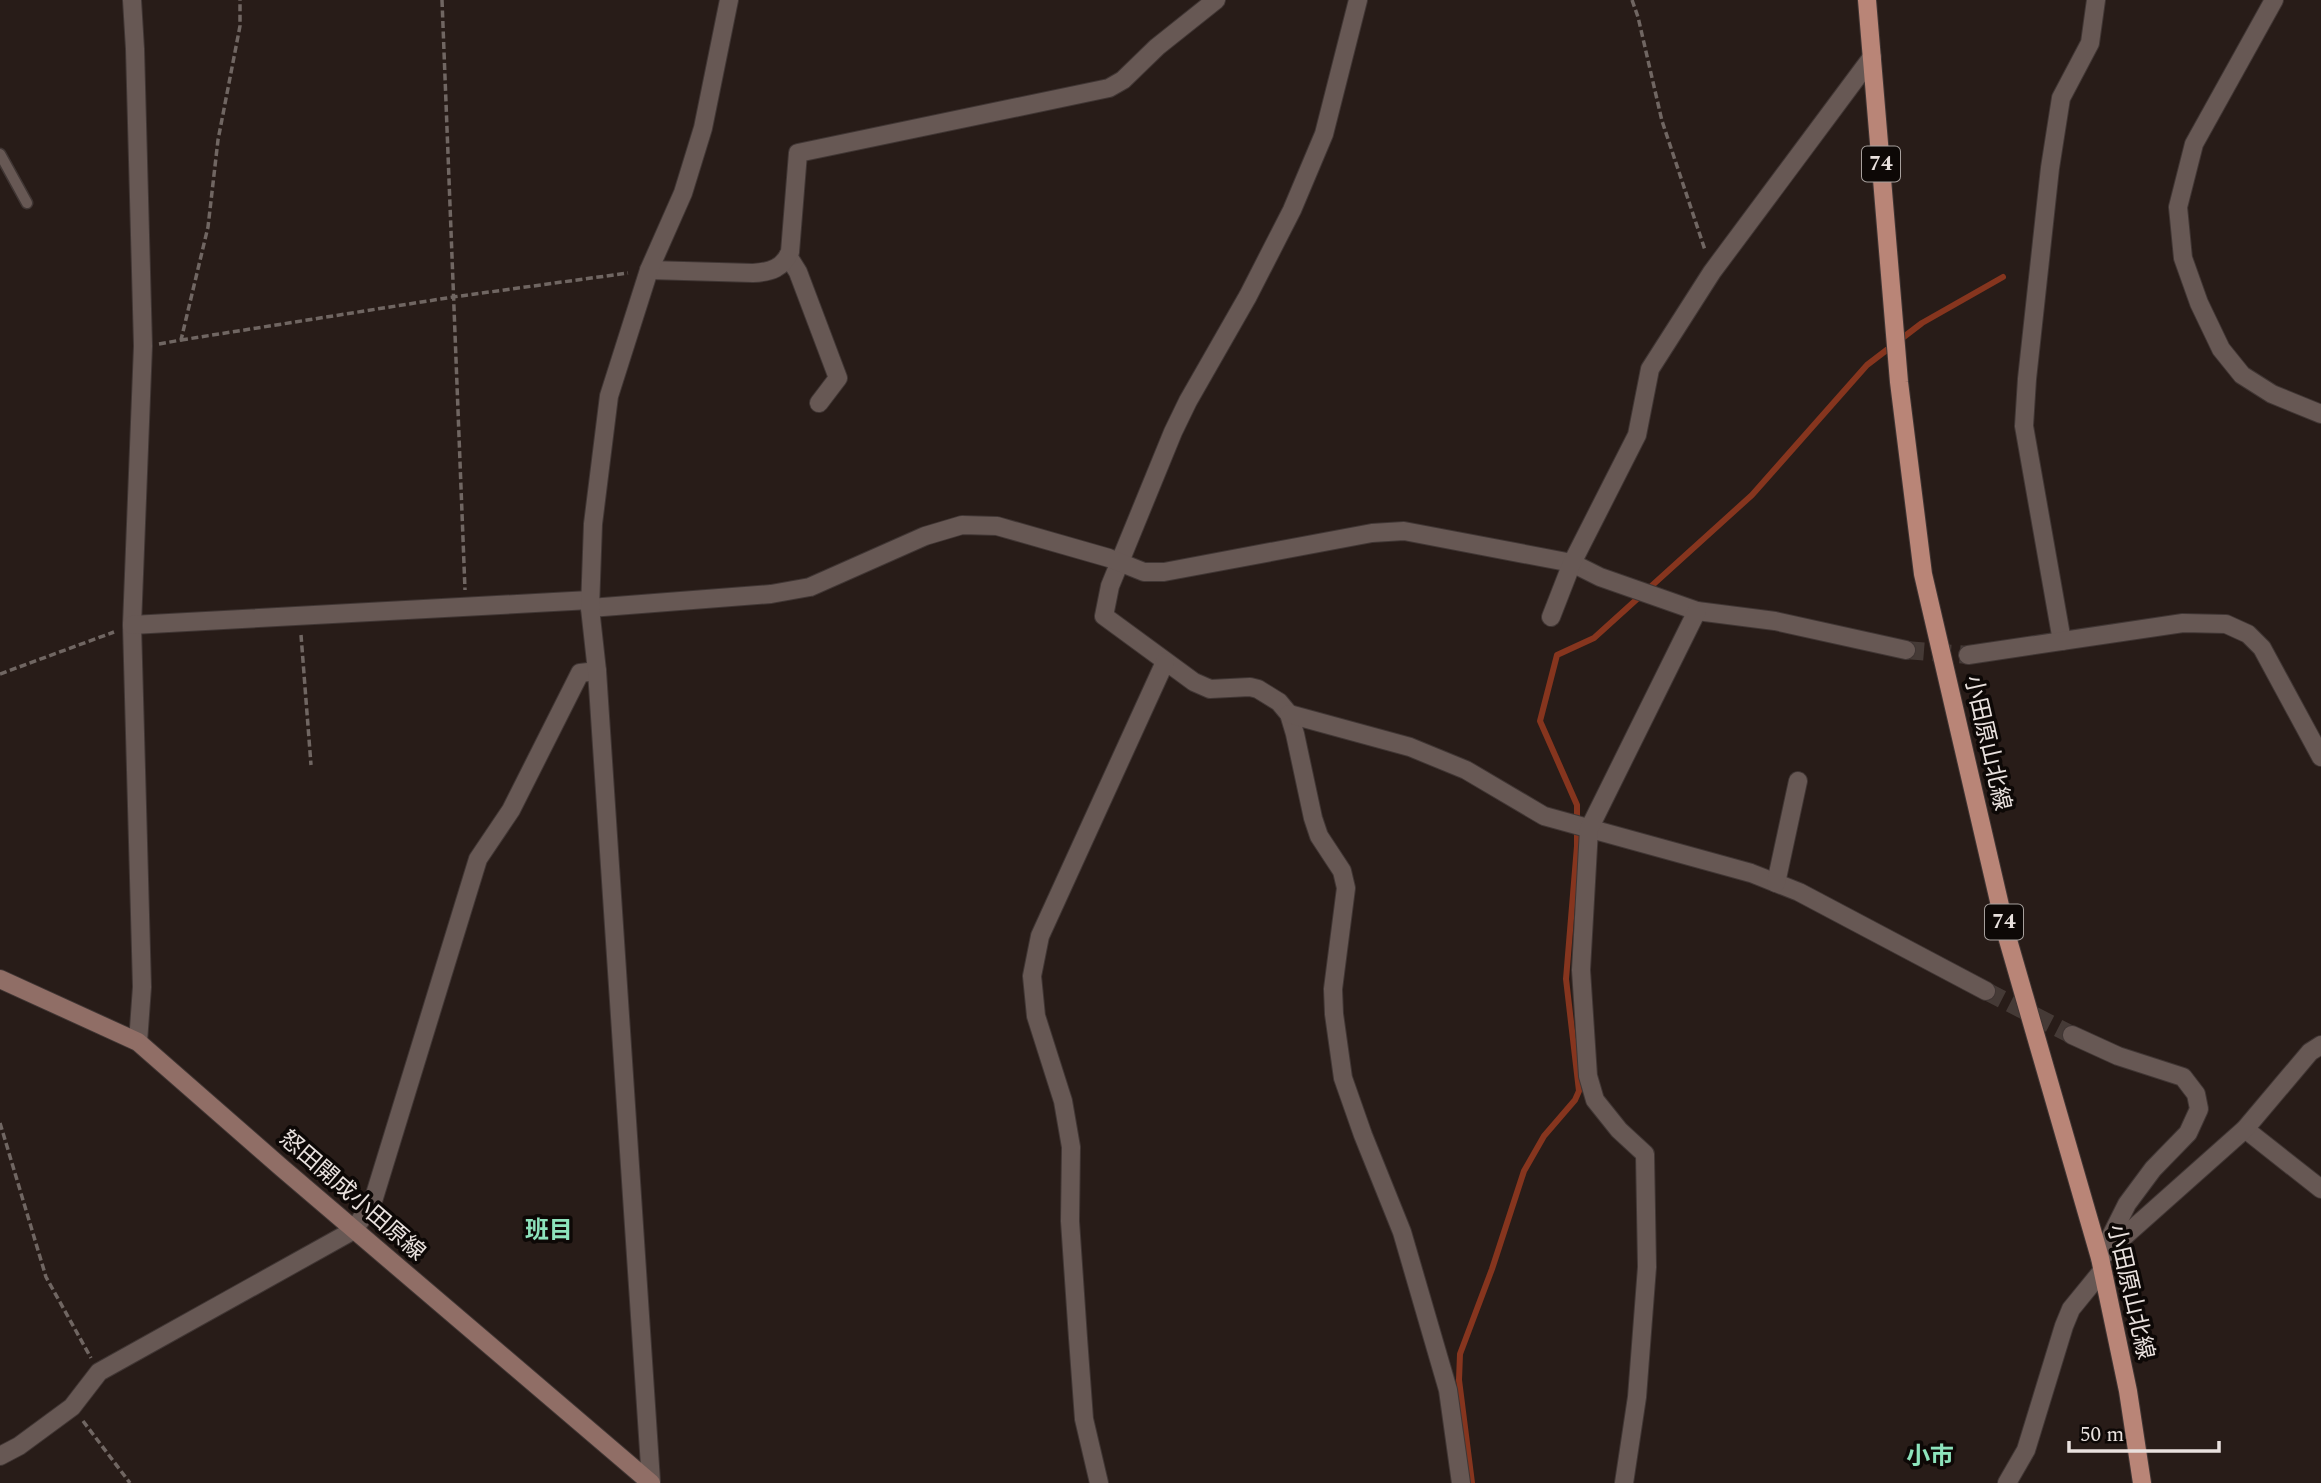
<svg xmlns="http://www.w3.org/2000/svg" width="2321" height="1483" viewBox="0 0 2321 1483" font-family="Spectral,'Noto Sans JP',serif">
	<rect width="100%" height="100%" fill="#281c18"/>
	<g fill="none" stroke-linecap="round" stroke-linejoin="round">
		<!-- stream -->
		<path stroke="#86351e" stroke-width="6" d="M1472 1483 1459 1380 1460 1354 1492 1269 1524 1171 1544 1136 1575 1100 1579 1091 1566 979 1577 846V805L1540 721 1557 655 1594 638 1752 495 1867 365 1922 323 2003 277"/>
		<!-- minor-tunnel -->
		<g stroke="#453a36" stroke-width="18" stroke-dasharray="18 9" stroke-linecap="butt">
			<path d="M1906 650 1968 655"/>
			<path d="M1986 991 2072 1035"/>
		</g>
		<!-- service casing -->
		<g stroke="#403634" stroke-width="13">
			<path id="service" d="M0 154 27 203"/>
		</g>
		<!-- minor casing -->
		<g stroke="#403634" stroke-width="20">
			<g id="minor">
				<path d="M132 0 135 49 143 346 132 625 142 987 138 1042"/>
				<path d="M1358 0 1324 134 1292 210 1248 296 1188 401 1173 432 1110 586 1104 616 1194 682 1210 689 1250 687 1258 689 1279 702 1289 714 1295 734 1313 818 1319 836 1342 871 1346 888 1333 989 1334 1014 1343 1078 1363 1135 1402 1232 1448 1390 1461 1483"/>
				<path d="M788 256 798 272 838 378 819 403"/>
				<path d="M649 270 753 273C771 272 783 268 790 252L798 153 1109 88 1123 80 1157 47 1216 0"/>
				<path d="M590 608 771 594 810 587 925 536 962 525 997 526 1109 558 1144 572H1164L1372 533 1404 531 1572 563 1600 577 1697 611 1775 621 1906 650"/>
				<path d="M1551 617 1572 563 1637 435 1650 369 1712 272 1872 57"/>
				<path d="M132 625 590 600"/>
				<path d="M2062 641 2024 426 2027 379 2050 168 2061 98 2090 43 2096 0"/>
				<path d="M1968 655 2183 623 2226 624 2248 634 2262 648 2321 757"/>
				<path d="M1289 714 1410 747 1466 770 1544 816 1751 873 1799 892 1986 991"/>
				<path d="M1776 883 1798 781"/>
				<path d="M2072 1035 2118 1056 2183 1077 2196 1094 2199 1109 2188 1133 2153 1169 2127 1204 2100 1258"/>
				<path d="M0 1456 19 1446 72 1407 99 1372 354 1230 373 1201 478 859 511 810 580 673 597 671"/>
				<path d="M1099 1483 1084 1419 1078 1338 1070 1221 1071 1147 1063 1101 1036 1016 1032 976 1040 936 1165 662"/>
				<path d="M1624 1483 1637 1397 1647 1267 1645 1154 1619 1130 1595 1100 1588 1076 1581 970 1589 829 1697 611"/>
				<path d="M2007 1483 2026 1450 2064 1326 2071 1309 2102 1271"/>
			</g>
		</g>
		<!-- tertiary casing -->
		<g stroke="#403634" stroke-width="20">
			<g id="tertiary">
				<path d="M2274 0 2194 144 2178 207 2183 258 2199 303 2221 349 2242 375 2272 394 2321 414"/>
				<path d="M2245 1129 2321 1189"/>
				<path d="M2100 1258 2245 1129 2310 1052 2321 1045"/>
				<path d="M651 1481 597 671 590 608 593 524 609 396 649 270 683 193 703 128 729 0"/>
			</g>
		</g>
		<!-- secondary casing -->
		<g stroke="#403634" stroke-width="20">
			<path id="secondary" d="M0 979 138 1042 282 1168 651 1483"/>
		</g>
		<!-- primary casing -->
		<g stroke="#403634" stroke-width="20">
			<path id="primary" d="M1867 0 1899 382 1923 574 2008 940 2100 1258 2128 1391 2142 1483"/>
		</g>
		<!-- path -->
		<g stroke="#706662" stroke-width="3.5" stroke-dasharray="7 3.5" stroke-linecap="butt">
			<path d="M442 0 465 590"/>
			<path d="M1632 0 1638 17 1662 121 1705 250"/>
			<path d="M181 340 453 297 628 273"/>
			<path d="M159 344 181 340 208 227 218 140 240 26V0"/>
			<path d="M301 635 311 765"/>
			<path d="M0 674 114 632"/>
			<path d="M0 1123 46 1277 91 1358"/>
			<path d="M83 1421 130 1483"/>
		</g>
		<!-- service -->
		<use href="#service" stroke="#675854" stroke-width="10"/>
		<!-- minor -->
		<use href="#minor" stroke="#675854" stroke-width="18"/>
		<!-- tertiary -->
		<use href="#tertiary" stroke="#675854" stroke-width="18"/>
		<!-- secondary -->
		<use href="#secondary" stroke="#906e66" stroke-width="18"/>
		<!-- primary -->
		<use href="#primary" stroke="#b98577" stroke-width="18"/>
	</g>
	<g text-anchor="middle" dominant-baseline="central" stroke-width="7" stroke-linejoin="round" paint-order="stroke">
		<!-- shield labels -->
		<g fill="#0d0806" stroke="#a7a09d" stroke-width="2">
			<rect x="1862" y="146.5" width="38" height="35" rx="5"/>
			<rect x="1985" y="904.5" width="38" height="35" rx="5"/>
		</g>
		<g font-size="21" font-weight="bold" fill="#e9e1de">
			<text x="1881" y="164">74</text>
			<text x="2004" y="922">74</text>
		</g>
		<!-- street labels -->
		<g font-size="23" fill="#e9e1de" stroke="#0d0806">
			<text transform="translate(1987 743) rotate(77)">小田原山北線</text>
			<text transform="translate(352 1196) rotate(41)">怒田開成小田原線</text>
			<text transform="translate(2130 1292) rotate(77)">小田原山北線</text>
		</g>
		<!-- neighbourhood labels -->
		<g font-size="24" font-weight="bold" fill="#8de3bc" stroke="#0d0806">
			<text x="549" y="1231">班目</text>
			<text x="1930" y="1457">小市</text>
		</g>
	</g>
	<!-- scale -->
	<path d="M2069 1441v10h150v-10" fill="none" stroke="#e9e1de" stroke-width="3.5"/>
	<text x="2080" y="1441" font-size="21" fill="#e9e1de" stroke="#0d0806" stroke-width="5" paint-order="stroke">50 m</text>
</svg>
